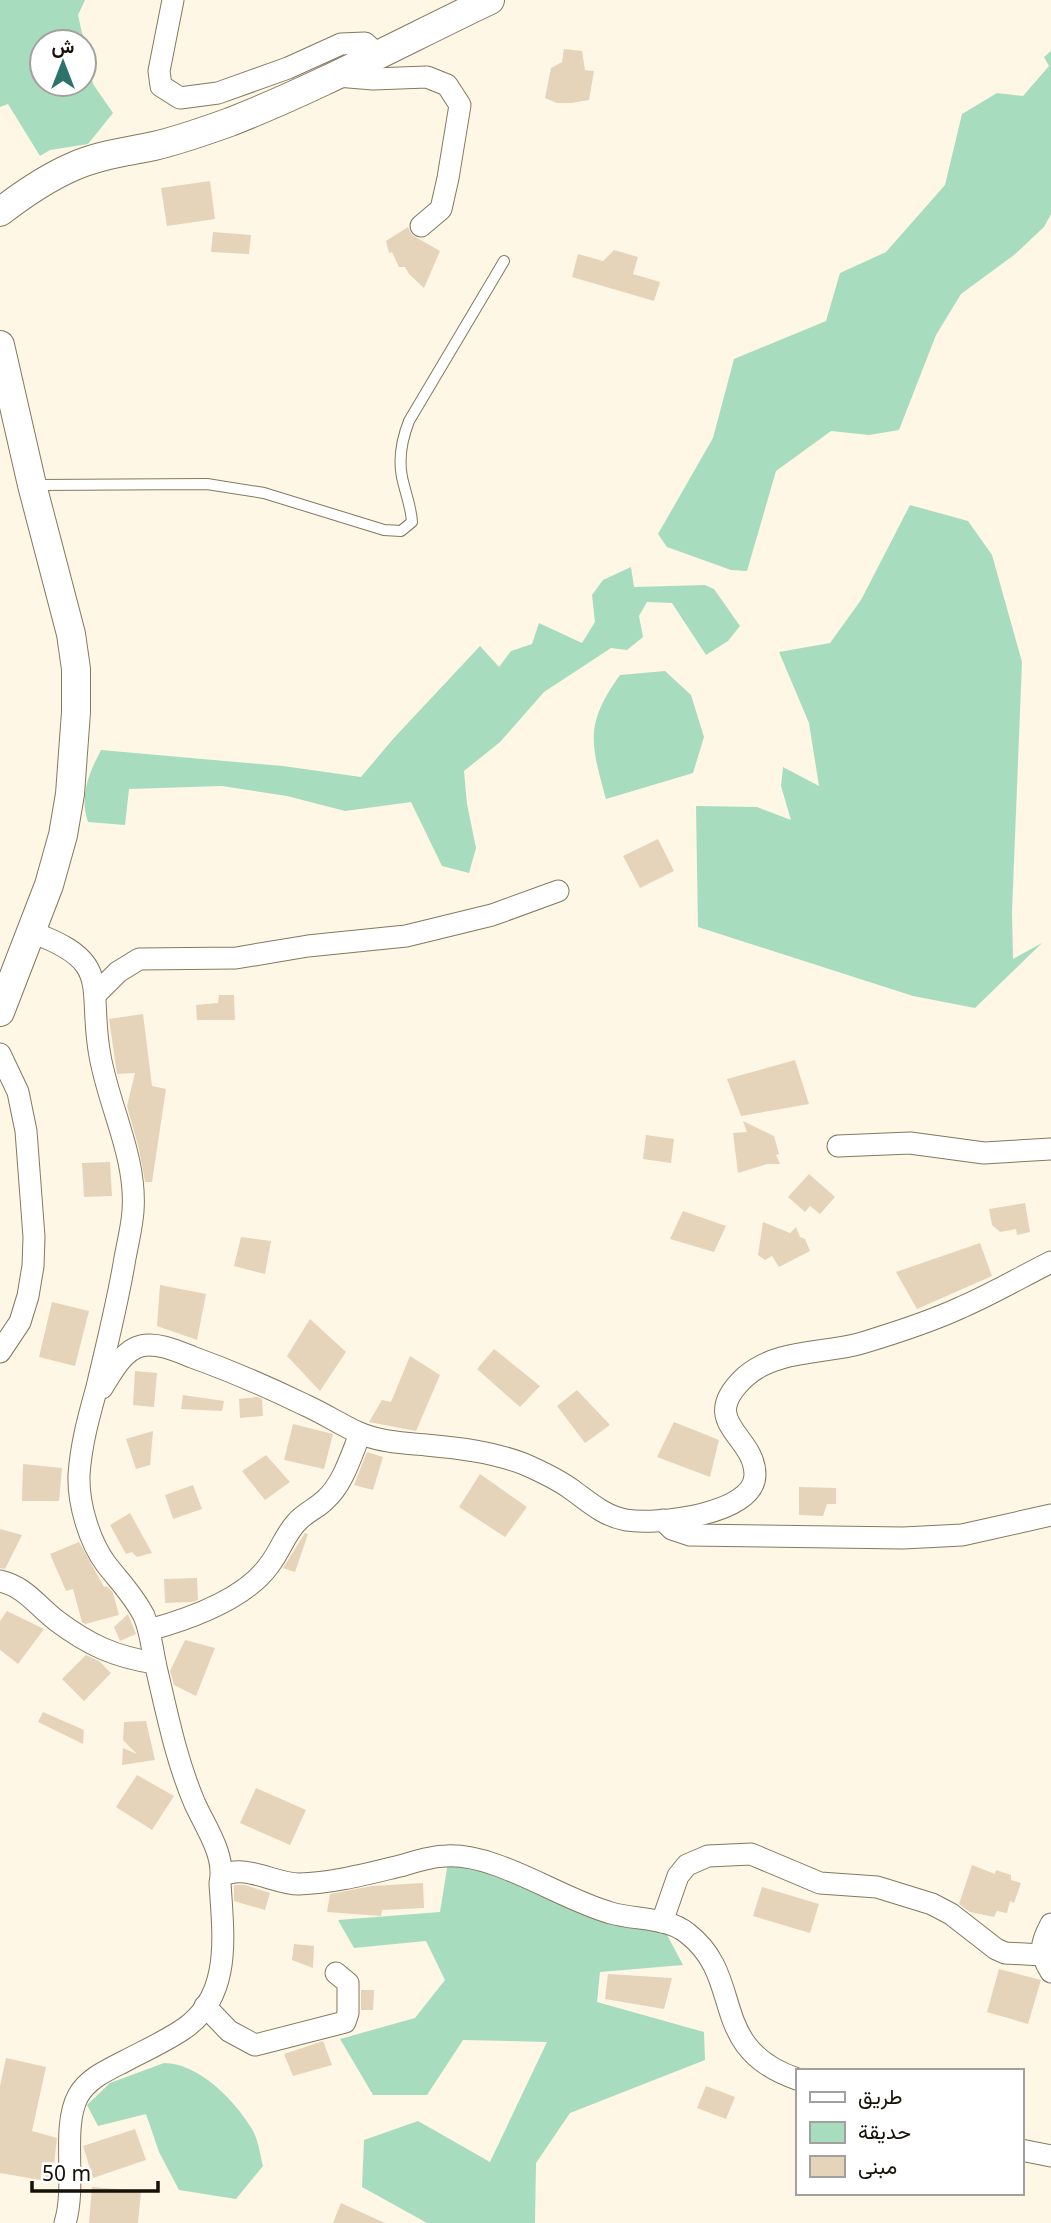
<svg xmlns="http://www.w3.org/2000/svg" width="1051" height="2223" viewBox="0 0 1051 2223" font-family="'Noto Sans',Vazirmatn,sans-serif">
	<rect width="100%" height="100%" fill="#fef7e5"/>
	<!-- green -->
	<g fill="#a8dcbf">
		<path d="M0 0H85L78 15 84 42H42V84H84V44L93 84 113 113 88 144 50 150 40 156 8 104 0 107Z"/>
		<path d="M1051 51V214L1044 227 1014 255 961 294 936 335 899 430 869 435 831 431 776 471 747 571 731 570 667 547 658 534 713 438 734 359 826 321 840 273 886 252 945 185 962 114 997 93 1023 96 1049 66 1044 57Z"/>
		<path d="M910 505 968 521 992 555 1022 662 1012 912 1013 959 1042 943 975 1008 913 996 698 927 696 806 757 807 791 820 781 786 783 767 819 786 809 723 779 652 830 643 861 600Z"/>
		<path d="M631 567 634 587 705 585 714 589 740 626 728 641 706 655 672 603 647 602 639 616 643 637 627 650 611 648 544 692 500 742 464 771 467 804 476 848 469 873 442 866 411 802 345 811 287 796 222 786 129 789 125 825 88 822C79 796 89 773 101 750L283 766 361 777 393 739 480 646 499 667 511 651 532 644 539 623 582 643 595 622 592 595 603 580Z"/>
		<path d="M665 671 691 695 704 737 693 773 606 799C591 744 584 725 620 675Z"/>
		<path d="M464 1861 665 1931 683 1965 600 1972 597 2002 704 2032 705 2060 570 2113 536 2163 535 2223H427L362 2187 364 2140 418 2121 490 2162 547 2042 463 2040 427 2095H373L340 2039 415 2018 445 1980 426 1941 354 1948 338 1920 440 1912 448 1862Z"/>
		<path d="M164 2063C199 2063 235 2101 252 2129 258 2139 260 2154 263 2166L236 2199 179 2190 159 2152 146 2114 98 2126 87 2105 110 2083Z"/>
	</g>
	<!-- building -->
	<g fill="#e5d4ba">
		<path d="M564 49 582 51 585 70 594 71 589 100 571 103H557L545 98 551 68 562 62Z"/>
		<path d="M210 181 215 219 167 226 161 188Z"/>
		<path d="M408 227 412 235 440 251 424 288 409 274 405 267H399L392 252 389 253 386 241Z"/>
		<path d="M213 232 251 235 249 254 211 252Z"/>
		<path d="M614 250 638 257 633 274 660 282 654 301 572 277 578 254 603 261Z"/>
		<path d="M658 839 674 871 640 888 623 856Z"/>
		<path d="M219 995H234L235 1020H197L196 1005 218 1003Z"/>
		<path d="M143 1014 152 1086 166 1089 152 1182H145L139 1149 127 1106 135 1073 117 1074 109 1019Z"/>
		<path d="M795 1060 809 1104 741 1116 727 1079Z"/>
		<path d="M743 1121 774 1136 779 1154 776 1155 780 1164H767L738 1173 733 1133 747 1132Z"/>
		<path d="M646 1135 674 1139 671 1163 643 1159Z"/>
		<path d="M110 1162 112 1196 84 1197 82 1163Z"/>
		<path d="M809 1174 835 1197 820 1214 810 1206 805 1212 788 1197Z"/>
		<path d="M1025 1203 1030 1232 1017 1235 1016 1229 1000 1232 992 1225 989 1209Z"/>
		<path d="M683 1211 726 1226 714 1252 670 1239Z"/>
		<path d="M763 1222 790 1233 796 1227 800 1237 805 1239 810 1251 779 1267 772 1256 765 1260 758 1255Z"/>
		<path d="M241 1237 271 1241 265 1274 234 1266Z"/>
		<path d="M980 1243 992 1276 917 1309 896 1272Z"/>
		<path d="M160 1285 206 1294 197 1340 157 1326Z"/>
		<path d="M52 1302 89 1311 75 1366 39 1357Z"/>
		<path d="M310 1319 346 1352 320 1391 287 1356Z"/>
		<path d="M494 1349 540 1386 520 1407 477 1369Z"/>
		<path d="M410 1356 440 1375 416 1431 369 1422 382 1400 391 1402Z"/>
		<path d="M135 1371 157 1373 154 1407 133 1405Z"/>
		<path d="M577 1390 610 1425 585 1443 557 1406Z"/>
		<path d="M183 1395 224 1401 222 1411 181 1409Z"/>
		<path d="M257 1397 262 1399 263 1416 240 1418 239 1399Z"/>
		<path d="M674 1422 719 1440 710 1477 657 1457Z"/>
		<path d="M293 1424 333 1434 324 1469 284 1460Z"/>
		<path d="M153 1431 150 1465 136 1469 126 1439Z"/>
		<path d="M367 1452 383 1457 373 1490 354 1485Z"/>
		<path d="M266 1455 290 1482 265 1500 242 1471Z"/>
		<path d="M23 1464 62 1468 59 1501H22Z"/>
		<path d="M480 1474 527 1507 505 1537 459 1507Z"/>
		<path d="M193 1485 202 1509 173 1519 165 1495Z"/>
		<path d="M799 1487 836 1488V1504H827L823 1516 799 1515Z"/>
		<path d="M130 1513 152 1553 137 1557 132 1552 126 1554 110 1525Z"/>
		<path d="M0 1529 22 1535 5 1569 0 1568Z"/>
		<path d="M305 1533 308 1534 295 1572 283 1568Z"/>
		<path d="M79 1542 104 1587 107 1586 113 1593 119 1615 85 1624 82 1622 73 1589 66 1591 50 1554Z"/>
		<path d="M197 1578 198 1600 192 1602 165 1603 164 1579Z"/>
		<path d="M7 1611 44 1629 18 1664 0 1650V1621Z"/>
		<path d="M128 1614 136 1634 120 1641 114 1627Z"/>
		<path d="M185 1640 215 1648 196 1696 174 1685 170 1671Z"/>
		<path d="M86 1655 99 1661 111 1673 84 1701 62 1679Z"/>
		<path d="M43 1712 84 1730 83 1744 38 1722Z"/>
		<path d="M146 1721 155 1760 122 1765 123 1748 137 1754 123 1740 124 1722Z"/>
		<path d="M137 1775 174 1796 152 1830 116 1807Z"/>
		<path d="M256 1788 306 1810 290 1845 240 1823Z"/>
		<path d="M972 1865 995 1874 996 1870 1011 1875V1880L1021 1883 1014 1903 1010 1901 1007 1913 997 1911 994 1917 970 1912 959 1904Z"/>
		<path d="M423 1883 424 1908 382 1910 381 1916 327 1912 330 1894 372 1886Z"/>
		<path d="M234 1885H245L270 1893 265 1910 234 1901Z"/>
		<path d="M762 1887 819 1904 810 1933 753 1916Z"/>
		<path d="M294 1944 314 1946 313 1968 292 1960Z"/>
		<path d="M999 1969 1041 1980 1028 2024 987 2012Z"/>
		<path d="M608 1974 672 1978 664 2009 605 1999Z"/>
		<path d="M361 1990H374L373 2010H361Z"/>
		<path d="M323 2041 332 2065 293 2076 284 2054Z"/>
		<path d="M6 2058 46 2067 32 2131 57 2138 52 2182 0 2173V2086Z"/>
		<path d="M706 2086 735 2097 726 2119 697 2108Z"/>
		<path d="M135 2129 146 2160 93 2178 83 2146Z"/>
		<path d="M92 2187 141 2191 138 2223H89Z"/>
		<path d="M341 2203 385 2223H333Z"/>
	</g>
	<g fill="none" stroke-linecap="round" stroke-linejoin="round">
		<!-- lane casing -->
		<g stroke="#84785f" stroke-width="12">
			<path id="lane" d="M35 485 207 484 264 493 384 530 401 531 412 522C411 506 405 492 402 477 398 457 402 439 409 421L504 261"/>
		</g>
		<!-- street casing -->
		<g stroke="#84785f" stroke-width="23">
			<g id="street">
				<path d="M173 0 159 71 161 86 180 98 218 93 288 68 341 44 365 43 378 55"/>
				<path d="M337 76 373 79 427 77 447 85 460 105 448 178 441 209 421 226"/>
				<path d="M31 932C115 962 87 986 100 1056 109 1107 137 1158 133 1211 132 1226 128 1242 125 1258 118 1301 107 1344 97 1387 89 1416 81 1444 79 1475 78 1503 89 1541 106 1564 120 1582 134 1596 144 1616 151 1632 152 1649 156 1667 167 1713 176 1760 195 1804 206 1828 226 1856 220 1883 223 1934 233 1997 182 2030 164 2042 144 2051 125 2061 108 2070 88 2078 78 2096 61 2128 77 2184 65 2223"/>
				<path d="M96 994 118 972 139 959 236 958 308 946 406 936 492 915 558 891"/>
				<path d="M0 1054 18 1092 26 1131 34 1237 33 1266 28 1296 20 1322 0 1352"/>
				<path d="M838 1146 910 1143 984 1153 1051 1149"/>
				<path d="M102 1388C111 1374 123 1350 141 1346 157 1342 177 1351 192 1357 231 1371 268 1387 305 1405 323 1413 340 1424 357 1432 379 1442 403 1443 426 1445 459 1448 493 1452 524 1464 540 1471 557 1479 571 1489 589 1502 604 1516 626 1520 656 1525 754 1515 755 1475 755 1434 696 1423 745 1377 776 1349 825 1354 862 1343 895 1333 930 1322 962 1307 992 1294 1021 1277 1051 1262"/>
				<path d="M663 1520 672 1529 690 1535 903 1538 962 1535 1051 1515"/>
				<path d="M0 1581C26 1587 37 1606 57 1621 89 1645 115 1657 155 1663"/>
				<path d="M149 1630C189 1619 246 1599 270 1564 280 1551 285 1535 296 1523 304 1513 316 1509 325 1500 343 1484 351 1456 360 1434"/>
				<path d="M222 1876C245 1863 274 1884 299 1884 335 1883 370 1873 404 1865 417 1861 432 1856 446 1856 497 1853 560 1899 611 1913 635 1920 667 1917 687 1933 746 1978 706 2048 797 2079"/>
				<path d="M662 1922 678 1876 687 1865 708 1856 751 1854 820 1883 877 1887 932 1904 951 1914 996 1949 1005 1953 1042 1955"/>
				<path d="M1051 1924C1040 1944 1039 1953 1051 1972"/>
				<path d="M205 2006 229 2031 255 2045 345 2022 348 2013V1983L336 1973"/>
				<path d="M1021 2150 1051 2156"/>
			</g>
		</g>
		<!-- secondary casing -->
		<g stroke="#84785f" stroke-width="30">
			<g id="secondary">
				<path d="M0 212C22 195 47 178 72 167 98 155 126 152 154 146 180 140 205 131 230 122 319 87 404 41 490 0"/>
				<path d="M0 345 32 485 71 634 76 669V712L70 794 63 835 49 885 0 1012"/>
			</g>
		</g>
		<!-- lane -->
		<use href="#lane" stroke="#fff" stroke-width="10"/>
		<!-- street -->
		<use href="#street" stroke="#fff" stroke-width="21"/>
		<!-- secondary -->
		<use href="#secondary" stroke="#fff" stroke-width="28"/>
	</g>
	<!-- legend -->
	<rect x="796" y="2069" width="228" height="126" fill="#ffffff" stroke="#a1a09c" stroke-width="2"/>
	<rect x="810" y="2092" width="35" height="10" fill="#ffffff" stroke="#a1a09c" stroke-width="2"/>
	<text x="858" y="2104" font-size="21" fill="#151107">طريق</text>
	<rect x="810" y="2122" width="35" height="21" fill="#a8dcbf" stroke="#a1a09c" stroke-width="2"/>
	<text x="858" y="2139" font-size="21" fill="#151107">حديقة</text>
	<rect x="810" y="2156" width="35" height="21" fill="#e5d4ba" stroke="#a1a09c" stroke-width="2"/>
	<text x="858" y="2174" font-size="21" fill="#151107">مبنى</text>
	<!-- north arrow -->
	<g transform="translate(63 63)"><circle r="33" fill="#ffffff" stroke="#a1a09c" stroke-width="2"/>
	<path d="M0-5L12 26L0 18L-12 26Z" fill="#2b736b"/>
	<text y="-10" font-size="19" font-weight="bold" text-anchor="middle" fill="#151107">ش</text>
	</g>
	<!-- scale -->
	<path d="M32 2181v10h126v-10" fill="none" stroke="#151107" stroke-width="3.5"/>
	<text x="42" y="2181" font-size="21" fill="#151107" stroke="#ffffff" stroke-width="5" paint-order="stroke">50 m</text>
</svg>
